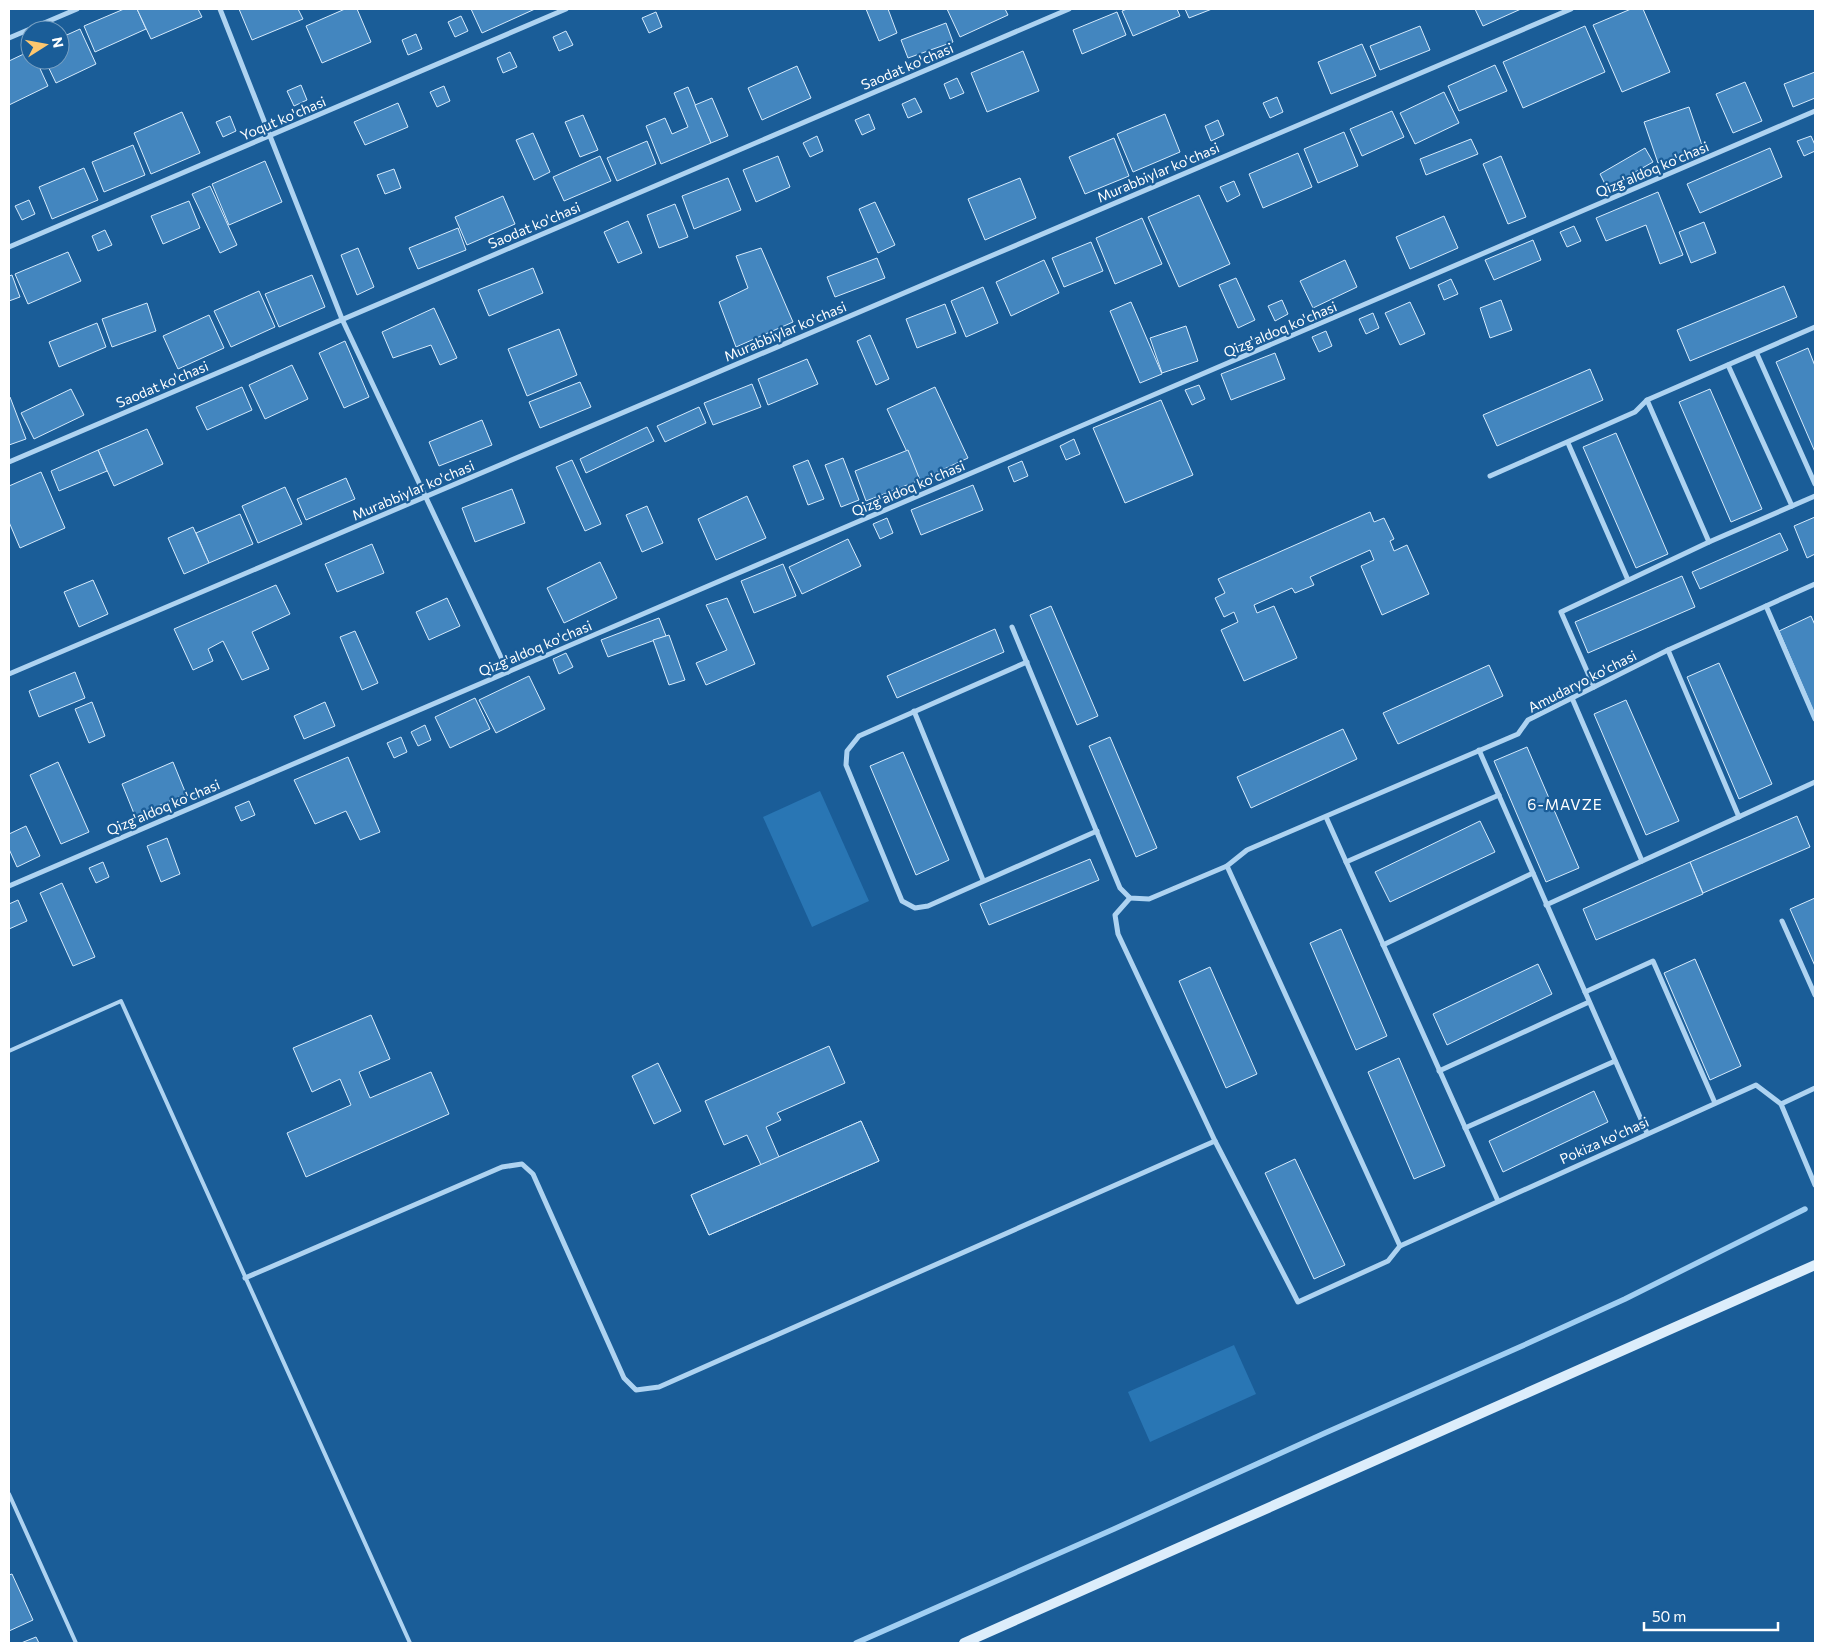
<svg xmlns="http://www.w3.org/2000/svg" width="1824" height="1652" viewBox="0 0 1824 1652" font-family="Commissioner,sans-serif">
	<rect width="100%" height="100%" fill="#1a5d98"/>
	<!-- green -->
	<g fill="#2976b4">
		<path d="M820 791 869 901 812 927 763 817Z"/>
		<path d="M1234 1345 1256 1394 1150 1442 1128 1392Z"/>
	</g>
	<g fill="none" stroke-linecap="round" stroke-linejoin="round">
		<!-- stream -->
		<path stroke="#a1cff3" stroke-width="5.5" d="M856 1643 1114 1529 1325 1433 1522 1346 1625 1299 1805 1209"/>
	</g>
	<!-- building -->
	<g fill="#4386bf" stroke="#d5eafc">
		<path d="M124 9H137L146 29 95 52 84 26Z"/>
		<path d="M137 9H198L202 17 151 39Z"/>
		<path d="M239 9H298L303 19 252 40Z"/>
		<path d="M345 9H357L371 42 322 63 306 26Z"/>
		<path d="M471 9H535L482 33Z"/>
		<path d="M866 9H888L897 33 879 41Z"/>
		<path d="M947 9H1005L1008 15 960 37Z"/>
		<path d="M1127 9H1177L1180 16 1133 36 1122 11Z"/>
		<path d="M1185 9H1212L1189 18Z"/>
		<path d="M1475 9H1521L1483 26Z"/>
		<path d="M1631 9H1643L1670 72 1622 92 1593 25Z"/>
		<path d="M656 12 662 27 649 33 642 18Z"/>
		<path d="M1117 12 1126 35 1082 54 1073 30Z"/>
		<path d="M461 16 468 31 455 37 448 22Z"/>
		<path d="M946 23 953 42 908 58 901 40Z"/>
		<path d="M1420 26 1430 50 1380 70 1370 46Z"/>
		<path d="M1585 26 1605 72 1523 108 1503 62Z"/>
		<path d="M80 29 96 64 56 83 45 60H60V38Z"/>
		<path d="M566 31 573 45 559 51 553 37Z"/>
		<path d="M416 34 422 49 408 55 402 40Z"/>
		<path d="M1362 44 1376 76 1331 94 1318 62Z"/>
		<path d="M30 51V60H36L48 86 9 105V61Z"/>
		<path d="M1023 51 1039 91 987 112 971 73Z"/>
		<path d="M510 52 517 67 503 73 497 58Z"/>
		<path d="M1495 65 1507 91 1459 111 1448 86Z"/>
		<path d="M797 66 811 98 762 120 748 88Z"/>
		<path d="M1815 72V98L1793 107 1784 84Z"/>
		<path d="M957 78 964 93 950 99 944 84Z"/>
		<path d="M1745 82 1762 121 1733 133 1716 94Z"/>
		<path d="M301 85 307 100 294 106 287 91Z"/>
		<path d="M444 86 450 101 437 107 430 92Z"/>
		<path d="M688 87 711 143 661 164 646 126 665 118 672 134 688 127 674 93Z"/>
		<path d="M1444 92 1459 123 1415 144 1400 113Z"/>
		<path d="M1277 97 1283 112 1270 118 1263 103Z"/>
		<path d="M712 98 728 136 711 143 695 105Z"/>
		<path d="M915 98 922 112 908 118 902 104Z"/>
		<path d="M398 103 408 127 365 145 354 122Z"/>
		<path d="M1689 107 1703 148 1658 163 1644 122Z"/>
		<path d="M1392 111 1404 137 1362 156 1350 129Z"/>
		<path d="M182 112 200 153 151 174 134 133Z"/>
		<path d="M869 114 875 129 862 135 855 120Z"/>
		<path d="M1165 114 1180 152 1133 172 1117 134Z"/>
		<path d="M583 115 598 150 580 157 565 122Z"/>
		<path d="M230 116 236 131 223 137 216 122Z"/>
		<path d="M1218 120 1224 135 1211 141 1205 126Z"/>
		<path d="M1344 132 1358 166 1318 183 1304 149Z"/>
		<path d="M533 133 550 172 534 180 516 140Z"/>
		<path d="M817 136 823 151 810 157 803 143Z"/>
		<path d="M1811 136 1815 145V151L1804 156 1797 141Z"/>
		<path d="M1114 138 1129 176 1085 194 1069 157Z"/>
		<path d="M1471 139 1478 154 1426 175 1420 159Z"/>
		<path d="M647 141 656 164 617 181 607 158Z"/>
		<path d="M133 145 145 175 104 192 92 162Z"/>
		<path d="M1645 148 1653 162 1607 188 1600 174Z"/>
		<path d="M1770 148 1782 177 1700 213 1687 184Z"/>
		<path d="M1298 153 1312 187 1263 208 1249 174Z"/>
		<path d="M600 156 611 181 564 201 553 177Z"/>
		<path d="M778 156 790 187 756 202 743 170Z"/>
		<path d="M1501 156 1526 217 1508 224 1483 164Z"/>
		<path d="M265 161 282 202 229 225 212 184Z"/>
		<path d="M84 168 98 200 52 219 39 187Z"/>
		<path d="M394 169 401 188 385 194 377 175Z"/>
		<path d="M728 178 741 210 694 229 682 196Z"/>
		<path d="M1020 178 1036 218 985 240 968 199Z"/>
		<path d="M1234 181 1240 195 1227 202 1220 187Z"/>
		<path d="M210 186 237 245 220 253 192 194Z"/>
		<path d="M1658 192 1683 255 1660 264 1646 225 1606 241 1596 218Z"/>
		<path d="M1199 195 1230 264 1179 287 1148 217Z"/>
		<path d="M503 196 515 224 467 245 455 217Z"/>
		<path d="M29 200 35 214 22 220 15 206Z"/>
		<path d="M189 201 200 228 163 244 151 216Z"/>
		<path d="M875 202 895 245 878 253 859 209Z"/>
		<path d="M675 204 688 237 659 248 647 215Z"/>
		<path d="M1444 216 1458 248 1410 269 1396 237Z"/>
		<path d="M1142 218 1162 264 1115 284 1096 238Z"/>
		<path d="M628 221 642 253 618 263 604 232Z"/>
		<path d="M1704 222 1716 253 1691 263 1679 232Z"/>
		<path d="M1574 226 1581 241 1567 247 1560 232Z"/>
		<path d="M458 228 466 250 418 269 409 248Z"/>
		<path d="M105 230 112 245 98 251 92 236Z"/>
		<path d="M1533 240 1541 260 1494 280 1485 260Z"/>
		<path d="M1091 242 1103 271 1064 287 1052 258Z"/>
		<path d="M358 248 374 287 357 295 341 255Z"/>
		<path d="M761 248 793 322 736 347 719 302 748 288 736 256Z"/>
		<path d="M68 252 81 281 28 304 15 274Z"/>
		<path d="M877 258 885 278 835 297 827 277Z"/>
		<path d="M1044 260 1059 293 1011 316 996 282Z"/>
		<path d="M1345 260 1357 287 1313 308 1300 281Z"/>
		<path d="M533 268 543 293 489 316 478 290Z"/>
		<path d="M12 275 20 297 9 301V276Z"/>
		<path d="M312 275 325 307 279 327 265 294Z"/>
		<path d="M1236 278 1255 320 1238 328 1219 285Z"/>
		<path d="M1451 279 1458 294 1444 300 1438 285Z"/>
		<path d="M1784 286 1797 317 1690 361 1677 330Z"/>
		<path d="M983 287 998 323 966 337 951 301Z"/>
		<path d="M259 291 275 327 231 347 214 311Z"/>
		<path d="M1282 300 1288 314 1275 321 1268 306Z"/>
		<path d="M1501 300 1512 330 1490 338 1480 308Z"/>
		<path d="M1131 302 1162 374 1140 383 1110 311Z"/>
		<path d="M1410 302 1425 334 1400 345 1385 313Z"/>
		<path d="M147 303 156 331 112 347 102 319Z"/>
		<path d="M945 304 956 333 917 348 906 319Z"/>
		<path d="M434 308 457 358 440 365 431 345 393 358 382 332Z"/>
		<path d="M1373 313 1379 328 1366 334 1359 319Z"/>
		<path d="M209 315 224 348 178 369 163 336Z"/>
		<path d="M97 323 106 347 59 367 49 342Z"/>
		<path d="M1186 326 1198 361 1162 373 1150 338Z"/>
		<path d="M559 329 577 375 527 396 508 349Z"/>
		<path d="M1326 331 1332 346 1319 352 1312 337Z"/>
		<path d="M870 335 889 379 876 385 857 341Z"/>
		<path d="M345 341 369 397 344 408 319 353Z"/>
		<path d="M1808 348 1815 366V452L1776 362Z"/>
		<path d="M1275 353 1285 379 1231 400 1221 374Z"/>
		<path d="M807 359 818 384 768 405 758 379Z"/>
		<path d="M292 365 308 399 265 419 249 385Z"/>
		<path d="M1590 369 1603 400 1497 446 1483 415Z"/>
		<path d="M580 382 591 407 540 428 529 402Z"/>
		<path d="M752 384 761 407 713 425 704 403Z"/>
		<path d="M1199 385 1205 399 1192 405 1185 390Z"/>
		<path d="M242 387 252 410 207 430 196 407Z"/>
		<path d="M935 387 968 458 920 480 887 409Z"/>
		<path d="M71 389 84 415 34 439 21 413Z"/>
		<path d="M1710 389 1762 509 1731 522 1679 402Z"/>
		<path d="M10 397 26 439 9 445V398Z"/>
		<path d="M1161 400 1193 475 1125 503 1093 428Z"/>
		<path d="M699 407 706 423 665 442 657 426Z"/>
		<path d="M482 420 492 445 439 466 429 442Z"/>
		<path d="M647 427 654 441 586 473 580 459Z"/>
		<path d="M147 429 163 464 114 486 98 450Z"/>
		<path d="M1616 433 1668 554 1636 568 1583 447Z"/>
		<path d="M1074 439 1080 454 1066 460 1060 446Z"/>
		<path d="M98 450 107 471 59 491 51 471Z"/>
		<path d="M908 450 920 480 866 501 855 471Z"/>
		<path d="M843 458 859 500 841 507 825 465Z"/>
		<path d="M572 460 601 524 585 531 556 467Z"/>
		<path d="M808 460 824 499 808 505 793 466Z"/>
		<path d="M1022 461 1028 476 1014 482 1008 467Z"/>
		<path d="M41 472 65 528 20 548 9 522V486Z"/>
		<path d="M346 478 355 499 306 520 297 499Z"/>
		<path d="M973 485 983 510 921 535 911 510Z"/>
		<path d="M285 487 302 524 258 543 242 506Z"/>
		<path d="M512 489 525 523 475 542 462 508Z"/>
		<path d="M747 496 766 538 716 560 698 519Z"/>
		<path d="M647 506 663 543 642 552 626 515Z"/>
		<path d="M1370 512 1374 522 1384 518 1394 539 1390 541 1394 551 1407 545 1429 594 1382 615 1361 566 1374 560 1370 550 1310 577 1314 585 1295 593 1292 588 1254 605 1257 613 1274 606 1297 658 1244 681 1221 630 1238 622 1234 612 1224 617 1215 598 1225 593 1218 579Z"/>
		<path d="M240 514 253 544 209 563 196 533Z"/>
		<path d="M1815 517V554L1807 558 1794 526Z"/>
		<path d="M887 518 893 533 880 539 873 524Z"/>
		<path d="M193 527 209 563 184 574 168 538Z"/>
		<path d="M1780 533 1788 550 1700 589 1692 572Z"/>
		<path d="M848 539 861 566 802 594 789 567Z"/>
		<path d="M372 544 384 573 337 592 325 564Z"/>
		<path d="M600 562 617 598 564 623 547 588Z"/>
		<path d="M783 564 796 596 754 613 741 581Z"/>
		<path d="M1682 576 1695 607 1588 653 1575 622Z"/>
		<path d="M93 580 108 614 79 627 64 592Z"/>
		<path d="M276 585 290 614 252 632 269 669 242 680 223 641 208 649 213 661 193 670 174 629Z"/>
		<path d="M447 598 460 626 429 640 416 612Z"/>
		<path d="M727 598 755 664 706 685 696 663 727 650 706 605Z"/>
		<path d="M1051 606 1098 716 1077 725 1030 615Z"/>
		<path d="M1811 616 1815 625V715L1779 631Z"/>
		<path d="M659 618 666 636 608 657 601 640Z"/>
		<path d="M995 629 1004 652 897 698 887 676Z"/>
		<path d="M355 631 378 683 362 690 340 637Z"/>
		<path d="M669 635 685 680 669 685 653 640Z"/>
		<path d="M566 653 573 667 559 674 553 659Z"/>
		<path d="M1719 663 1772 784 1739 799 1687 677Z"/>
		<path d="M1489 665 1503 696 1398 744 1383 713Z"/>
		<path d="M75 672 85 698 39 717 29 691Z"/>
		<path d="M529 676 545 709 496 733 479 700Z"/>
		<path d="M475 698 490 729 450 748 435 717Z"/>
		<path d="M1626 700 1679 821 1646 835 1594 714Z"/>
		<path d="M92 702 105 736 89 743 75 709Z"/>
		<path d="M325 702 335 726 304 739 294 716Z"/>
		<path d="M425 725 431 740 418 746 411 732Z"/>
		<path d="M1343 729 1357 759 1251 808 1237 777Z"/>
		<path d="M401 737 407 752 394 758 387 743Z"/>
		<path d="M1110 737 1157 848 1136 857 1089 746Z"/>
		<path d="M1527 747 1579 868 1546 882 1494 761Z"/>
		<path d="M903 752 949 860 916 875 870 766Z"/>
		<path d="M348 757 380 832 360 840 346 811 315 824 294 780Z"/>
		<path d="M58 762 89 832 61 844 30 775Z"/>
		<path d="M173 762 186 794 135 816 122 784Z"/>
		<path d="M249 801 255 815 241 821 235 807Z"/>
		<path d="M1797 816 1810 847 1703 893 1690 862Z"/>
		<path d="M1480 821 1495 852 1390 902 1375 872Z"/>
		<path d="M26 826 40 856 17 867 9 849V834Z"/>
		<path d="M167 838 180 874 161 882 147 846Z"/>
		<path d="M1090 859 1099 880 989 925 980 904Z"/>
		<path d="M103 862 109 877 96 883 89 868Z"/>
		<path d="M1690 862 1703 894 1596 940 1583 909Z"/>
		<path d="M62 883 95 957 73 966 40 893Z"/>
		<path d="M1815 898V966L1790 909Z"/>
		<path d="M18 900 27 921 9 929V904Z"/>
		<path d="M1341 929 1387 1036 1356 1050 1310 943Z"/>
		<path d="M1695 959 1741 1066 1710 1080 1664 973Z"/>
		<path d="M1538 964 1552 994 1447 1045 1433 1014Z"/>
		<path d="M1210 967 1257 1074 1226 1088 1179 981Z"/>
		<path d="M371 1015 390 1059 359 1072 370 1098 431 1072 449 1114 306 1177 287 1133 351 1105 340 1079 312 1092 293 1048Z"/>
		<path d="M829 1046 845 1083 777 1113 781 1120 766 1127 779 1157 861 1121 879 1161 709 1235 691 1195 761 1165 747 1135 724 1145 705 1101Z"/>
		<path d="M1399 1058 1445 1166 1414 1179 1368 1072Z"/>
		<path d="M658 1063 681 1111 654 1124 632 1076Z"/>
		<path d="M1594 1091 1608 1122 1503 1172 1489 1141Z"/>
		<path d="M861 1121 879 1161 709 1235 691 1195Z"/>
		<path d="M1295 1159 1345 1265 1314 1279 1265 1173Z"/>
		<path d="M12 1574 33 1620 9 1631V1575Z"/>
		<path d="M36 1637 39 1643H21Z"/>
	</g>
	<g fill="none" stroke-linecap="round" stroke-linejoin="round">
		<!-- lane -->
		<g stroke="#aed3f1" stroke-width="4">
			<path d="M9 1051 121 1001 410 1643"/>
			<path d="M9 1494 76 1643"/>
		</g>
		<!-- street -->
		<g stroke="#aed3f1" stroke-width="5">
			<path d="M220 9 342 319 508 672"/>
			<path d="M9 38 77 9"/>
			<path d="M9 247 566 9"/>
			<path d="M1757 354 1815 484"/>
			<path d="M1728 365 1792 506"/>
			<path d="M1647 400 1709 542"/>
			<path d="M1568 443 1628 580"/>
			<path d="M9 462 1069 9"/>
			<path d="M1490 476 1635 412 1647 400 1815 327"/>
			<path d="M1766 606 1815 719"/>
			<path d="M1012 627 1120 888 1130 898 1149 899 1227 866 1247 850 1518 734 1528 720 1668 650 1815 584"/>
			<path d="M1668 650 1739 817"/>
			<path d="M1027 662 859 736 847 751 846 765 902 901 915 908 928 906 1097 831"/>
			<path d="M9 674 1571 9"/>
			<path d="M1594 687 1561 612 1709 542 1815 496"/>
			<path d="M1572 698 1642 861"/>
			<path d="M914 711 983 880"/>
			<path d="M1479 750 1647 1133"/>
			<path d="M1326 817 1498 1201"/>
			<path d="M1346 862 1499 795"/>
			<path d="M1227 866 1400 1246"/>
			<path d="M9 886 1815 111"/>
			<path d="M1130 898 1115 915 1118 934 1215 1141 1298 1302 1388 1261 1400 1246 1756 1085 1781 1104 1815 1088"/>
			<path d="M1546 905 1815 782"/>
			<path d="M1782 921 1815 995"/>
			<path d="M1383 945 1533 873"/>
			<path d="M1585 992 1653 961 1715 1103"/>
			<path d="M1439 1071 1589 1002"/>
			<path d="M1781 1104 1815 1185"/>
			<path d="M1465 1128 1615 1061"/>
			<path d="M245 1278 502 1167 522 1164 533 1174 624 1378 636 1390 659 1387 1215 1141"/>
		</g>
		<!-- secondary -->
		<path stroke="#dcedfb" stroke-width="10" d="M964 1643 1815 1265"/>
	</g>
	<g text-anchor="middle" dominant-baseline="central" stroke-width="4.5" stroke-linejoin="round" paint-order="stroke">
		<!-- street labels -->
		<g font-size="14" fill="#fff" stroke="#1a5d98">
			<text transform="translate(907 66) rotate(-23)">Saodat ko'chasi</text>
			<text transform="translate(283 118) rotate(-23)">Yoqut ko'chasi</text>
			<text transform="translate(1652 169) rotate(-23)">Qizg'aldoq ko'chasi</text>
			<text transform="translate(1158 172) rotate(-23)">Murabbiylar ko'chasi</text>
			<text transform="translate(534 225) rotate(-23)">Saodat ko'chasi</text>
			<text transform="translate(1280 329) rotate(-23)">Qizg'aldoq ko'chasi</text>
			<text transform="translate(785 331) rotate(-23)">Murabbiylar ko'chasi</text>
			<text transform="translate(162 384) rotate(-23)">Saodat ko'chasi</text>
			<text transform="translate(908 488) rotate(-23)">Qizg'aldoq ko'chasi</text>
			<text transform="translate(413 490) rotate(-23)">Murabbiylar ko'chasi</text>
			<text transform="translate(535 648) rotate(-23)">Qizg'aldoq ko'chasi</text>
			<text transform="translate(1582 681) rotate(-27)">Amudaryo ko'chasi</text>
			<text transform="translate(163 807) rotate(-23)">Qizg'aldoq ko'chasi</text>
			<text transform="translate(1604 1140) rotate(-24)">Pokiza ko'chasi</text>
		</g>
		<!-- neighbourhood labels -->
		<g font-size="15" letter-spacing="1" fill="#fff" stroke="#1a5d98">
			<text x="1565" y="804">6-MAVZE</text>
		</g>
	</g>
	<!-- border -->
	<rect width="1824" height="1652" fill="none" stroke="#ffffff" stroke-width="20"/>
	<!-- north arrow -->
	<g transform="translate(45 45) rotate(79)"><circle r="24" fill="#1a5d98" stroke="#769ec1"/>
	<path d="M0-4L9 19L0 12L-9 19Z" fill="#ffc76e"/>
	<text y="-8" font-size="14" font-weight="bold" text-anchor="middle" fill="#ffffff">N</text>
	</g>
	<!-- scale -->
	<path d="M1644 1622v8h134v-8" fill="none" stroke="#ffffff" stroke-width="2.5"/>
	<text x="1652" y="1622" font-size="15" fill="#ffffff" stroke="#1a5d98" stroke-width="4" paint-order="stroke">50 m</text>
</svg>
